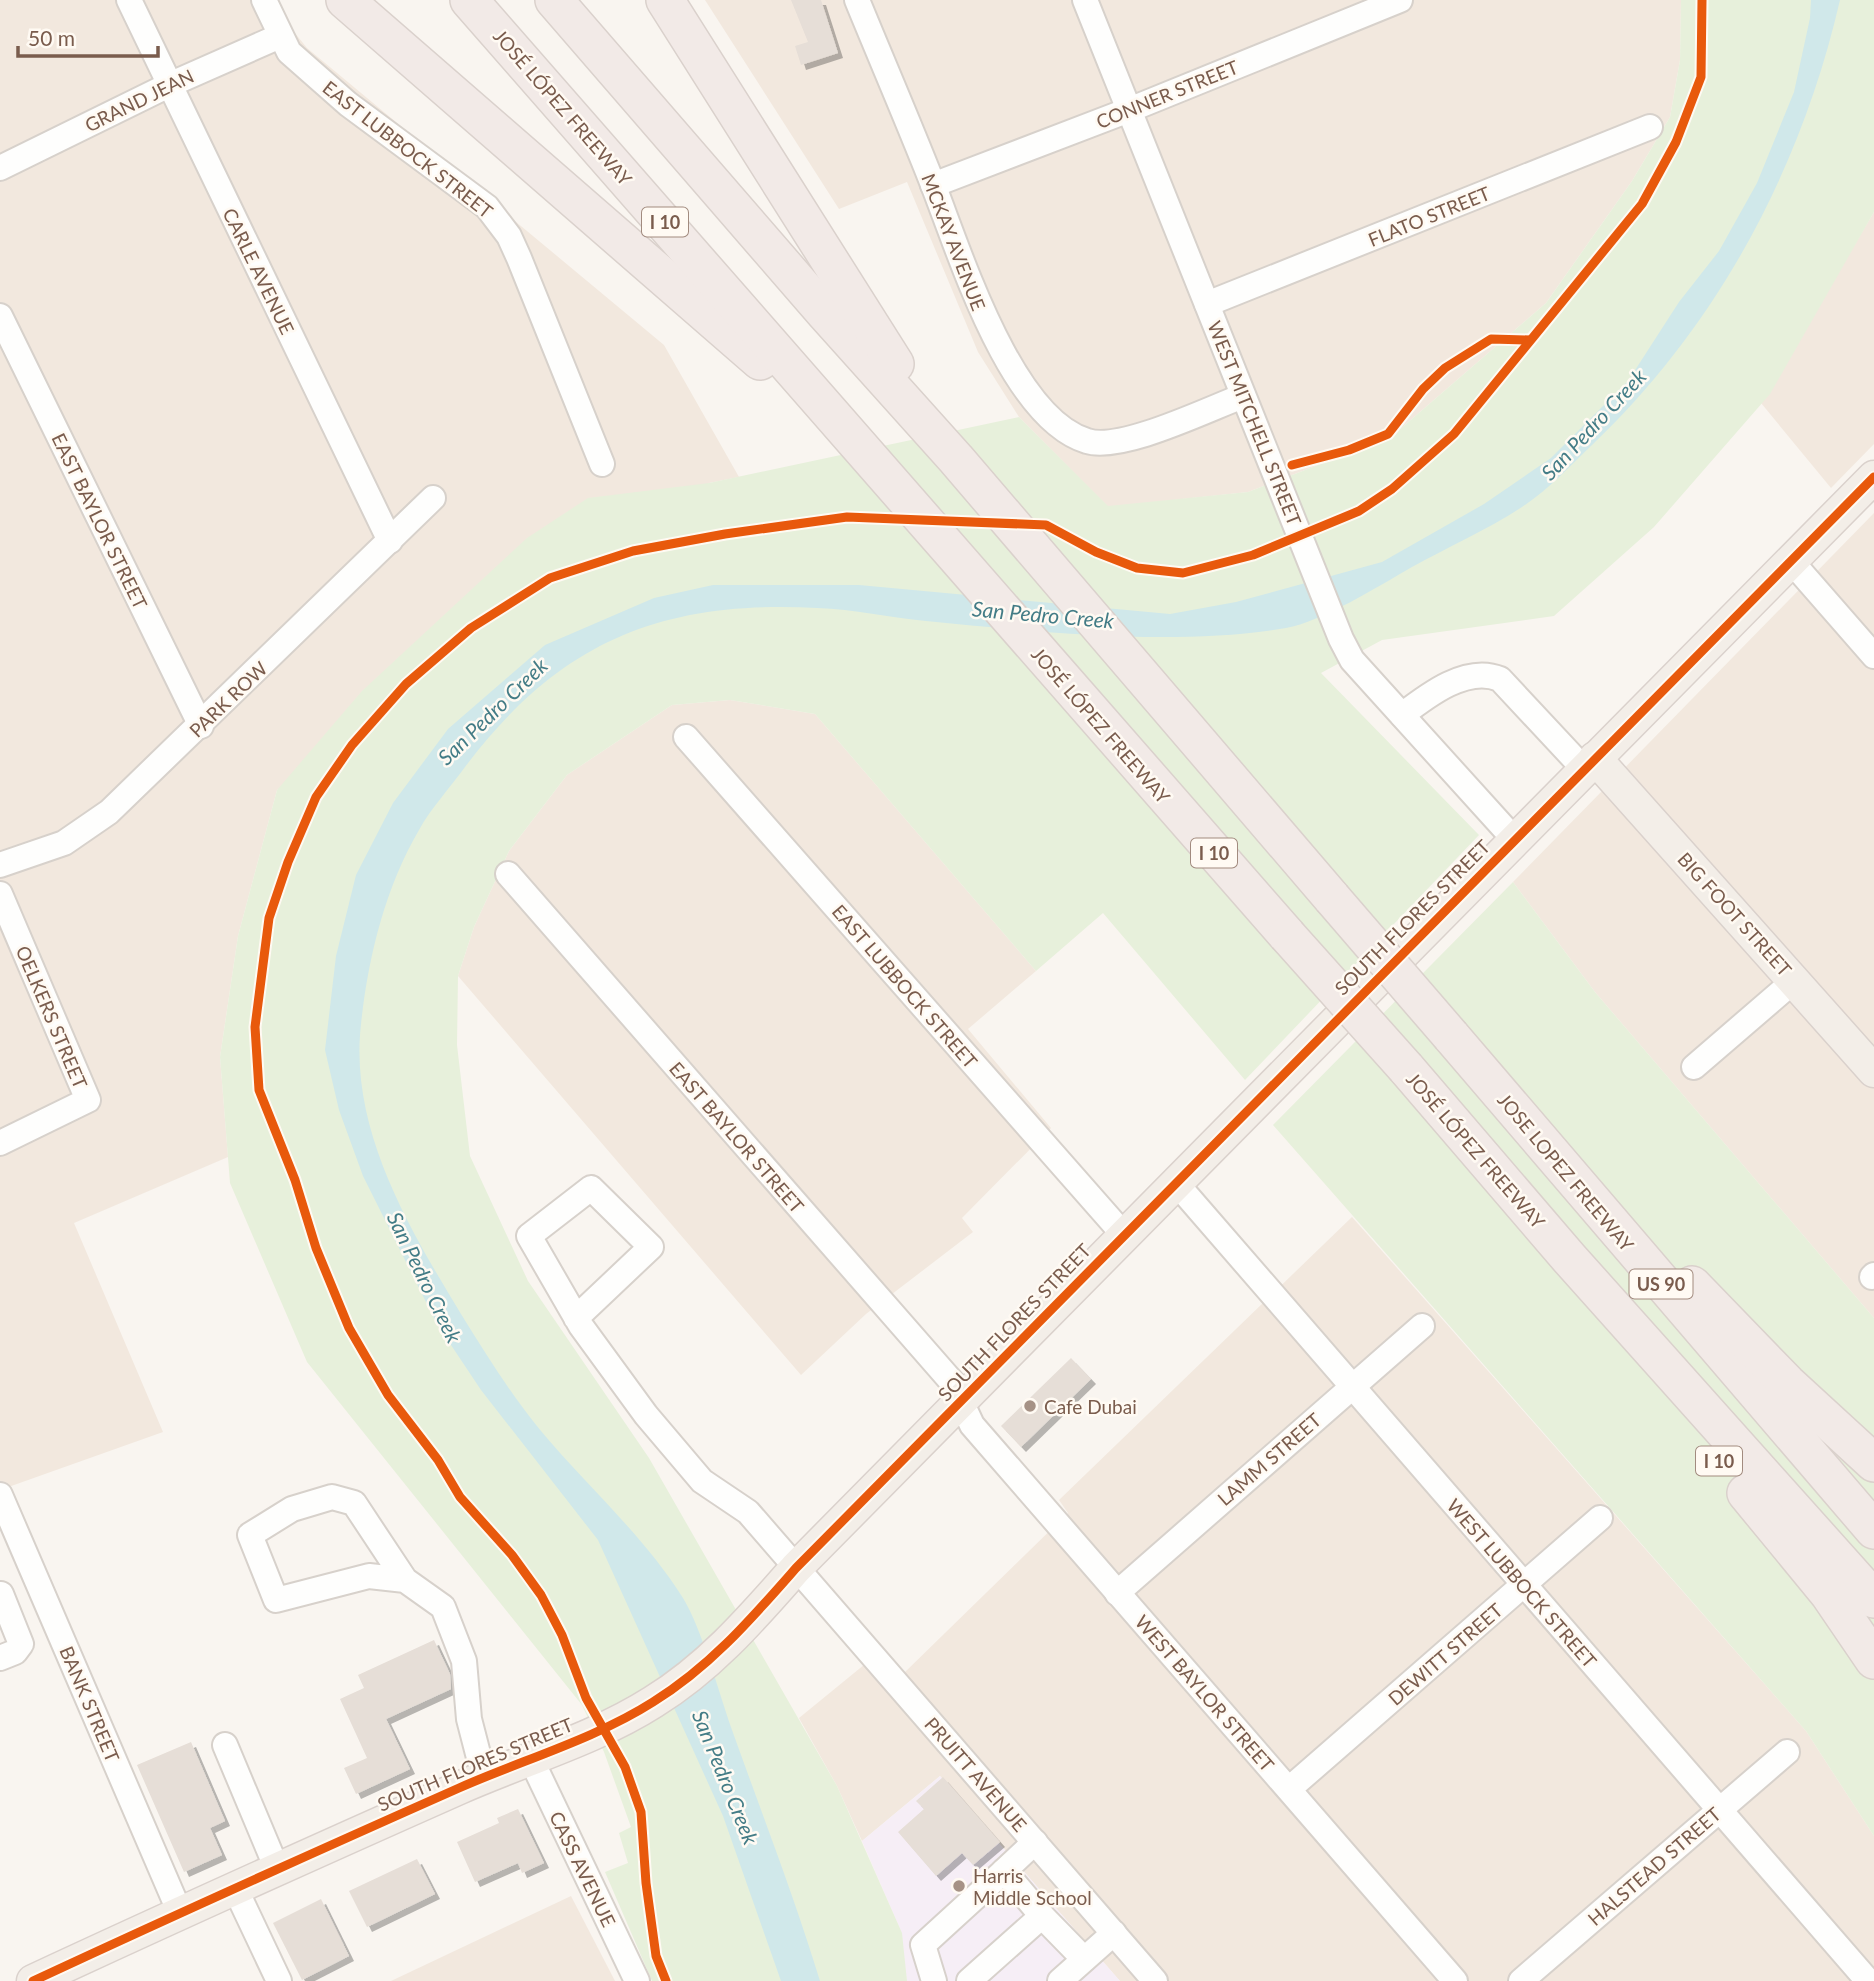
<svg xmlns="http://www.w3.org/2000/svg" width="1874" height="1981" viewBox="0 0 1874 1981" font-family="Lato,sans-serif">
	<defs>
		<filter id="shadow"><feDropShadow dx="5" dy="5" stdDeviation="0" flood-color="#0004"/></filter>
	</defs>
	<rect width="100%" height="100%" fill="#f9f5f0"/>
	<!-- residential -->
	<g fill="#f2e8de">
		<path d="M0 0H268L307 48 664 345 739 477 709 483 277 790 238 936 220 1057 228 1157 74 1223 163 1432 0 1490Z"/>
		<path d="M705 0H1681L1680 60 1670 117 1632 181 1546 303 1391 437 1248 492 1108 507 1019 417 978 352 907 182 839 209Z"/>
		<path d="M1874 212V444L1831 488 1761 403Z"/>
		<path d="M1874 513V1318L1595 992 1513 882Z"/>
		<path d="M730 700 815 714 1036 971 968 1029 1051 1128 962 1218 973 1232 866 1314 801 1375 458 976 474 927 509 851 567 775 672 705Z"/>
		<path d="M1352 1217 1806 1731 1874 1836V1981H1120L940 1776 862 1841 837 1786 799 1718 881 1651 904 1673 1068 1513 1059 1500Z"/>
		<path d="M571 1896 615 1981H391Z"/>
	</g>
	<!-- education -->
	<path fill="#f6eef6" d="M940 1776 1120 1981H907L901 1931 862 1841Z"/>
	<!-- green -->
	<g fill="#e7f0db">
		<path d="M1681 0H1874V212L1770 394 1654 527 1554 616 1382 640 1321 673 1479 835 1245 1080 1103 913 1036 971 815 714 730 700 672 705 567 775 509 851 474 927 458 976 457 1045 470 1156 528 1281 649 1458 837 1786 902 1933 907 1981H652L605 1872 628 1863 619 1833 631 1827 604 1752 582 1705 307 1362 230 1183 220 1057 238 936 277 790 362 691 527 538 588 498 709 483 1019 417 1108 506 1248 492 1391 437 1546 303 1632 181 1670 117 1680 60Z"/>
		<path d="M1513 882 1595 992 1874 1318V1836L1806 1731 1273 1125Z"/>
	</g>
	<!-- water -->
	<path fill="#d0e8ea" d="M1811 0H1840C1801 169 1718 325 1592 445 1570 466 1548 490 1522 507 1487 530 1448 547 1412 567 1379 586 1321 622 1286 628 1171 647 1041 632 926 621 890 618 854 609 817 608 662 600 560 641 465 767 450 788 431 808 419 830 385 888 368 958 361 1024 349 1129 409 1228 461 1314 486 1354 511 1395 541 1431 587 1486 644 1536 683 1598 702 1629 719 1693 732 1730 762 1814 794 1896 820 1981H781L723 1816 598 1540 481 1390 437 1324 363 1176 339 1110 325 1050 336 956 356 875 393 803 448 729 545 645 654 598 713 585H859L1170 614 1236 602 1382 562 1484 504 1551 458 1628 381 1679 302 1719 251 1757 183 1794 92 1810 18Z"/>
	<!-- building -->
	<g fill="#e6ded7" filter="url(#shadow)">
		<path d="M791 0H821L838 53 801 65 795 46 808 42Z"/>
		<path d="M1071 1358 1091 1379 1021 1447 1001 1426Z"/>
		<path d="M434 1640 450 1674 451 1689 386 1719 410 1769 356 1794 344 1768 367 1758 340 1699 364 1688 358 1675Z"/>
		<path d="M191 1742 225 1821 210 1828 222 1855 184 1872 137 1765Z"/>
		<path d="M943 1777 1000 1842 973 1865 962 1853 936 1876 898 1832 924 1809 916 1801Z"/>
		<path d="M518 1809 544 1863 522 1873 518 1863 475 1882 457 1842 499 1823 497 1818Z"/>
		<path d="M417 1859 435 1894 367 1927 349 1891Z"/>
		<path d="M321 1899 349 1956 302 1980 273 1923Z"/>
	</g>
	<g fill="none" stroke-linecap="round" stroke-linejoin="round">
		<!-- minor casing -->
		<g stroke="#d7d1cb" stroke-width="28">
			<g id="minor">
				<path d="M129 0 390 541"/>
				<path d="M264 0 289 52 348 104 487 207 509 236 519 258 602 464"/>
				<path d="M857 0C882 61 908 121 932 182 959 250 1010 418 1087 441 1121 452 1208 409 1243 396"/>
				<path d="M1085 0 1341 639 1352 660 1514 839"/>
				<path d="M0 168 169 85 280 36"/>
				<path d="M933 185 1129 110 1400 0"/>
				<path d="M1207 304 1650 127"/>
				<path d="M0 316 201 726"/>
				<path d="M1791 561 1874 656"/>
				<path d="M1402 715C1428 695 1467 665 1500 679L1584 769"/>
				<path d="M686 737 1124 1235"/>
				<path d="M0 865 64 843 109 812 433 498"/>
				<path d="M508 874 952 1382 972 1425 1455 1981"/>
				<path d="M0 894 88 1100 0 1143"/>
				<path d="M1694 1067 1795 980"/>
				<path d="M1176 1183 1868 1981"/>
				<path d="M1872 1277 1874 1275"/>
				<path d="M576 1318 651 1247 591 1188 529 1236 581 1326 646 1415 702 1481 748 1512 1155 1981"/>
				<path d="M0 1495 180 1913"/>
				<path d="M405 1580 354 1503 332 1497 292 1509 250 1535 276 1600 369 1576 405 1580 443 1607 464 1661 469 1719 484 1777"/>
				<path d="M1117 1593 1422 1326"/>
				<path d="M0 1658 15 1652 21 1644 1 1594"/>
				<path d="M225 1745 277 1869"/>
				<path d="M530 1757 637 1981"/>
				<path d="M1289 1789 1600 1518"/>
				<path d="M1004 1871 1035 1842"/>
				<path d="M235 1888 279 1981"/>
				<path d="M934 1981 923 1945 1004 1871 1042 1916"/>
				<path d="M969 1981 1042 1916 1084 1959"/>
				<path d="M1060 1981 1114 1933"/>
				<path d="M1521 1981 1787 1752"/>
			</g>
		</g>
		<!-- major casing -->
		<g stroke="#dad1cc" stroke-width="35">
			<g id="major">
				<path d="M1595 758 1874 1071"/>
				<path d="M33 1981C175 1915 317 1851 459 1788 522 1760 595 1739 653 1702 710 1667 752 1618 796 1568L1874 477"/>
			</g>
		</g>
		<!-- highway casing -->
		<g stroke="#dad1cc" stroke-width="40">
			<g id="highway">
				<path d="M345 0 760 361"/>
				<path d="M469 0 1287 935"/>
				<path d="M554 0 825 313 956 459 1332 898"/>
				<path d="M665 0 895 364"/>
				<path d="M1451 1036 1874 1530"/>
				<path d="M1406 1068 1569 1258 1874 1599"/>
				<path d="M1692 1285 1787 1383 1874 1463"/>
				<path d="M1746 1493 1829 1594 1874 1660"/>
			</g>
		</g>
		<!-- minor -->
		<use href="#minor" stroke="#fefefd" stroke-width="24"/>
		<!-- major -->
		<use href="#major" stroke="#f3eee8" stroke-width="32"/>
		<!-- highway -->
		<use href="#highway" stroke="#f2eae7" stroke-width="37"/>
		<!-- highway-bridge casing -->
		<g stroke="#dad1cc" stroke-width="40" stroke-linecap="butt">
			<g id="highway-bridge">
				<path d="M1332 898 1451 1036"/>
				<path d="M1287 935 1406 1068"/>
			</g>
		</g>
		<!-- highway-bridge -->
		<use href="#highway-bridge" stroke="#f2eae7" stroke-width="37"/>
		<!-- cycleway casing -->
		<g stroke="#fffaf3" stroke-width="13">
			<g id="cycleway">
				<path d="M1292 465 1349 450 1388 434 1423 389 1445 368 1491 339 1530 340"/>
				<path d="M33 1981C175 1915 317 1851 459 1788 522 1760 595 1739 653 1702 710 1667 752 1618 796 1568L1874 477"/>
				<path d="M666 1981 656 1956 646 1883 641 1812 625 1767 586 1698 562 1635 541 1595 512 1555 460 1497 438 1460 388 1395 349 1328 316 1248 295 1180 259 1090 255 1027 269 918 288 862 316 797 352 745 406 684 471 628 550 578 633 551 725 534 847 517 1046 525 1096 552 1137 568 1183 573 1253 555 1359 511 1392 489 1454 434 1642 204 1676 142 1701 77 1702 0"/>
			</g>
		</g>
		<!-- cycleway -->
		<use href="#cycleway" stroke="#e8590c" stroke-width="9"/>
	</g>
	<!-- markers -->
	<g fill="#a69286" stroke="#fffaf3" stroke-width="2.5">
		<circle cx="1030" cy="1406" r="7"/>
		<circle cx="959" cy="1886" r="7"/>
	</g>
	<g text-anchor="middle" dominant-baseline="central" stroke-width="5" stroke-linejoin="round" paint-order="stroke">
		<!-- shield labels -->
		<g fill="#fffaf3" stroke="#a28b7f" stroke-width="2">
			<rect x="642" y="207.5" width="46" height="29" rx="5"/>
			<rect x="1191" y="838.5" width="46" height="29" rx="5"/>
			<rect x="1629.5" y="1269.5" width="63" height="29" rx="5"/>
			<rect x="1696" y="1446.5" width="46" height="29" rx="5"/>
		</g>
		<g font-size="18" font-weight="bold" fill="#7a5c4d">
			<text x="665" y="222">I 10</text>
			<text x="1214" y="853">I 10</text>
			<text x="1661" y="1284">US 90</text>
			<text x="1719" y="1461">I 10</text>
		</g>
		<!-- street labels -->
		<g font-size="19" fill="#7a5c4d" stroke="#fffaf3">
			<text transform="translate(1167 94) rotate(-22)">CONNER STREET</text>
			<text transform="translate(139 100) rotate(-26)">GRAND JEAN</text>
			<text transform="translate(563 107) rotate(49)">JOSÉ LÓPEZ FREEWAY</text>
			<text transform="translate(408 149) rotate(38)">EAST LUBBOCK STREET</text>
			<text transform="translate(1429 216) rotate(-22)">FLATO STREET</text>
			<text transform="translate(954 242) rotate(69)">MCKAY AVENUE</text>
			<text transform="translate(259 271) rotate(64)">CARLE AVENUE</text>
			<text transform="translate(1255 423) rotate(68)">WEST MITCHELL STREET</text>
			<text transform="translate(100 521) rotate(64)">EAST BAYLOR STREET</text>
			<text transform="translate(228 699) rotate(-44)">PARK ROW</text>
			<text transform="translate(1101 725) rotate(49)">JOSÉ LÓPEZ FREEWAY</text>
			<text transform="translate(1735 914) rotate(48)">BIG FOOT STREET</text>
			<text transform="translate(1412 917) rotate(-45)">SOUTH FLORES STREET</text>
			<text transform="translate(905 986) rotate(49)">EAST LUBBOCK STREET</text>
			<text transform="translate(52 1017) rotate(67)">OELKERS STREET</text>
			<text transform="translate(737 1137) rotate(49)">EAST BAYLOR STREET</text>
			<text transform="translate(1476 1150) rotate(49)">JOSÉ LÓPEZ FREEWAY</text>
			<text transform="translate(1566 1172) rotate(50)">JOSE LOPEZ FREEWAY</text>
			<text transform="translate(1014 1322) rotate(-46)">SOUTH FLORES STREET</text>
			<text transform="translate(1269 1459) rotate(-41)">LAMM STREET</text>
			<text transform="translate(1522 1583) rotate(49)">WEST LUBBOCK STREET</text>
			<text transform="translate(1445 1654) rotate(-41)">DEWITT STREET</text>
			<text transform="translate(1205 1693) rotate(49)">WEST BAYLOR STREET</text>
			<text transform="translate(90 1704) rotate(67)">BANK STREET</text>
			<text transform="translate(475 1764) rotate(-23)">SOUTH FLORES STREET</text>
			<text transform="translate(976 1774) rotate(49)">PRUITT AVENUE</text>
			<text transform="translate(1654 1866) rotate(-41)">HALSTEAD STREET</text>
			<text transform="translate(583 1869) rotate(64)">CASS AVENUE</text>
		</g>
		<!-- poi labels -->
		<g font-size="19" fill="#7a5c4d" stroke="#fffaf3" text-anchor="start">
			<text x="1044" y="1406">Cafe Dubai</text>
			<text x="973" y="1875">Harris<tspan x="973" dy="22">Middle School</tspan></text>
		</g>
		<!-- water labels -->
		<g font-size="21" font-style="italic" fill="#437c86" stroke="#fffaf3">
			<text transform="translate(1593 424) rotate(-47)">San Pedro Creek</text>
			<text transform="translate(1043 614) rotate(5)">San Pedro Creek</text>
			<text transform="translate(492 711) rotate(-44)">San Pedro Creek</text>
			<text transform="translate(425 1277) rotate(64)">San Pedro Creek</text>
			<text transform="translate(726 1777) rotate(68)">San Pedro Creek</text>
		</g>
	</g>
	<!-- scale -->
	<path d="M18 46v10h140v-10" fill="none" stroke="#7a5c4d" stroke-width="3.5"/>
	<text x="28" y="46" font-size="21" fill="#7a5c4d" stroke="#fffaf3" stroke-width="5" paint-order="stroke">50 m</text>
</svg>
